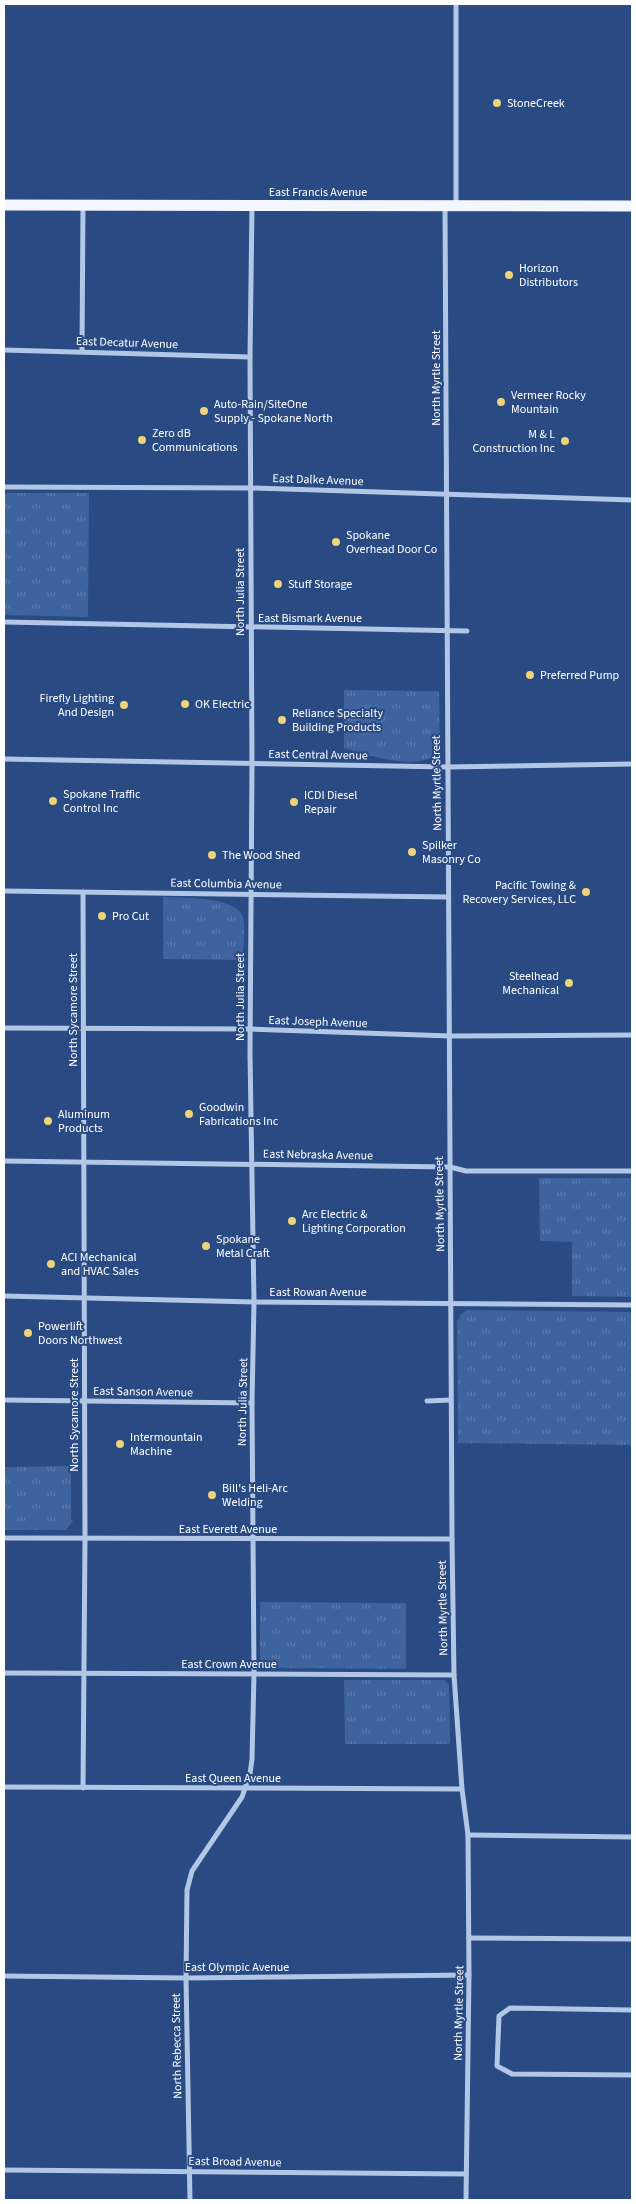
<svg xmlns="http://www.w3.org/2000/svg" width="636" height="2204" viewBox="0 0 636 2204" font-family="'Source Sans 3',sans-serif">
	<defs>
		<pattern id="grass-tufts" width="24" height="20" patternUnits="userSpaceOnUse" patternTransform="scale(1.25)"><rect width="24" height="20" fill="#3e639f"/><path d="M3 7l-1-3M5 7V3M7 7l1-3M15 17l-1-3M17 17v-4M19 17l1-3" fill="none" stroke="#5b7aad"/></pattern>
	</defs>
	<rect width="100%" height="100%" fill="#294a82"/>
	<!-- grass -->
	<g fill="url(#grass-tufts)">
		<path d="M4 493H89L88 617 4 615Z"/>
		<path d="M344 690 439 691 440 750C423 774 367 755 344 748Z"/>
		<path d="M163 897C181 898 237 896 243 917 246 929 243 947 243 960L163 959Z"/>
		<path d="M539 1178H632V1297L572 1296V1242L540 1241Z"/>
		<path d="M467 1310 632 1312V1445L458 1443 457 1322 461 1314Z"/>
		<path d="M71 1466V1519L73 1521 66 1530H4V1467Z"/>
		<path d="M260 1602 406 1603V1669L269 1668 260 1661Z"/>
		<path d="M344 1680H444L449 1685 450 1744H345Z"/>
	</g>
	<g fill="none" stroke-linecap="round" stroke-linejoin="round">
		<!-- street -->
		<g stroke="#b2c6e6" stroke-width="5">
			<path d="M456 205V4"/>
			<path d="M445 207 452 1539 454 1675 462 1789 468 1835 469 1975 466 2200"/>
			<path d="M4 350 250 357"/>
			<path d="M82 352 83 206"/>
			<path d="M4 487 251 488 632 500"/>
			<path d="M4 622 467 631"/>
			<path d="M4 759 447 767 632 764"/>
			<path d="M4 891 448 897"/>
			<path d="M83 892 85 1539 83 1788"/>
			<path d="M4 1028 250 1029 450 1036 632 1035"/>
			<path d="M4 1161 450 1167 466 1171H632"/>
			<path d="M4 1296 254 1302 632 1305"/>
			<path d="M4 1400 252 1403"/>
			<path d="M427 1401 451 1400"/>
			<path d="M4 1538 452 1539"/>
			<path d="M4 1673 454 1675"/>
			<path d="M4 1787 462 1789"/>
			<path d="M468 1835 632 1837"/>
			<path d="M469 1938 632 1939"/>
			<path d="M4 1976 186 1978 469 1975"/>
			<path d="M632 2010 510 2008 499 2016 497 2066 512 2074 632 2075"/>
			<path d="M4 2170 466 2174"/>
			<path d="M190 2200 186 1978 187 1890 192 1871 242 1797 250 1774 252 1759 254 1674 252 1403 254 1302 250 1054 252 764 250 357 252 206"/>
		</g>
		<!-- primary -->
		<path stroke="#f3f6fd" stroke-width="11" d="M4 205 632 206"/>
	</g>
	<!-- markers -->
	<g fill="#edd379" stroke="#294a82" stroke-width="2">
		<circle cx="497" cy="103" r="5"/>
		<circle cx="509" cy="275" r="5"/>
		<circle cx="501" cy="402" r="5"/>
		<circle cx="204" cy="411" r="5"/>
		<circle cx="142" cy="440" r="5"/>
		<circle cx="565" cy="441" r="5"/>
		<circle cx="336" cy="542" r="5"/>
		<circle cx="278" cy="584" r="5"/>
		<circle cx="530" cy="675" r="5"/>
		<circle cx="185" cy="704" r="5"/>
		<circle cx="124" cy="705" r="5"/>
		<circle cx="282" cy="720" r="5"/>
		<circle cx="53" cy="801" r="5"/>
		<circle cx="294" cy="802" r="5"/>
		<circle cx="412" cy="852" r="5"/>
		<circle cx="212" cy="855" r="5"/>
		<circle cx="586" cy="892" r="5"/>
		<circle cx="102" cy="916" r="5"/>
		<circle cx="569" cy="983" r="5"/>
		<circle cx="189" cy="1114" r="5"/>
		<circle cx="48" cy="1121" r="5"/>
		<circle cx="292" cy="1221" r="5"/>
		<circle cx="206" cy="1246" r="5"/>
		<circle cx="51" cy="1264" r="5"/>
		<circle cx="28" cy="1333" r="5"/>
		<circle cx="120" cy="1444" r="5"/>
		<circle cx="212" cy="1495" r="5"/>
	</g>
	<g text-anchor="middle" dominant-baseline="central" stroke-width="4" stroke-linejoin="round" paint-order="stroke">
		<!-- poi labels -->
		<g font-size="12" fill="#fff" stroke="#294a82" text-anchor="start">
			<text x="507" y="103">StoneCreek</text>
			<text x="519" y="268">Horizon<tspan x="519" dy="14">Distributors</tspan></text>
			<text x="511" y="395">Vermeer Rocky<tspan x="511" dy="14">Mountain</tspan></text>
			<text x="214" y="404">Auto-Rain/SiteOne<tspan x="214" dy="14">Supply - Spokane North</tspan></text>
			<text x="152" y="433">Zero dB<tspan x="152" dy="14">Communications</tspan></text>
			<text x="555" y="434" text-anchor="end">M &amp; L<tspan x="555" dy="14">Construction Inc</tspan></text>
			<text x="346" y="535">Spokane<tspan x="346" dy="14">Overhead Door Co</tspan></text>
			<text x="288" y="584">Stuff Storage</text>
			<text x="540" y="675">Preferred Pump</text>
			<text x="114" y="698" text-anchor="end">Firefly Lighting<tspan x="114" dy="14">And Design</tspan></text>
			<text x="195" y="704">OK Electric</text>
			<text x="292" y="713">Reliance Specialty<tspan x="292" dy="14">Building Products</tspan></text>
			<text x="63" y="794">Spokane Traffic<tspan x="63" dy="14">Control Inc</tspan></text>
			<text x="304" y="795">ICDI Diesel<tspan x="304" dy="14">Repair</tspan></text>
			<text x="422" y="845">Spilker<tspan x="422" dy="14">Masonry Co</tspan></text>
			<text x="222" y="855">The Wood Shed</text>
			<text x="576" y="885" text-anchor="end">Pacific Towing &amp;<tspan x="576" dy="14">Recovery Services, LLC</tspan></text>
			<text x="112" y="916">Pro Cut</text>
			<text x="559" y="976" text-anchor="end">Steelhead<tspan x="559" dy="14">Mechanical</tspan></text>
			<text x="199" y="1107">Goodwin<tspan x="199" dy="14">Fabrications Inc</tspan></text>
			<text x="58" y="1114">Aluminum<tspan x="58" dy="14">Products</tspan></text>
			<text x="302" y="1214">Arc Electric &amp;<tspan x="302" dy="14">Lighting Corporation</tspan></text>
			<text x="216" y="1239">Spokane<tspan x="216" dy="14">Metal Craft</tspan></text>
			<text x="61" y="1257">ACI Mechanical<tspan x="61" dy="14">and HVAC Sales</tspan></text>
			<text x="38" y="1326">Powerlift<tspan x="38" dy="14">Doors Northwest</tspan></text>
			<text x="130" y="1437">Intermountain<tspan x="130" dy="14">Machine</tspan></text>
			<text x="222" y="1488">Bill's Heli-Arc<tspan x="222" dy="14">Welding</tspan></text>
		</g>
		<!-- street labels -->
		<g font-size="12" fill="#fff" stroke="#294a82">
			<text x="318" y="192">East Francis Avenue</text>
			<text transform="translate(127 343) rotate(2)">East Decatur Avenue</text>
			<text transform="translate(436 378) rotate(-90)">North Myrtle Street</text>
			<text transform="translate(318 480) rotate(2)">East Dalke Avenue</text>
			<text transform="translate(240 592) rotate(-90)">North Julia Street</text>
			<text x="310" y="618">East Bismark Avenue</text>
			<text transform="translate(318 755) rotate(1)">East Central Avenue</text>
			<text transform="translate(437 783) rotate(-91)">North Myrtle Street</text>
			<text transform="translate(226 884) rotate(1)">East Columbia Avenue</text>
			<text transform="translate(240 997) rotate(-90)">North Julia Street</text>
			<text transform="translate(73 1010) rotate(-90)">North Sycamore Street</text>
			<text transform="translate(318 1022) rotate(2)">East Joseph Avenue</text>
			<text transform="translate(318 1155) rotate(1)">East Nebraska Avenue</text>
			<text transform="translate(440 1204) rotate(-91)">North Myrtle Street</text>
			<text x="318" y="1292">East Rowan Avenue</text>
			<text transform="translate(143 1392) rotate(1)">East Sanson Avenue</text>
			<text transform="translate(243 1402) rotate(-89)">North Julia Street</text>
			<text transform="translate(74 1415) rotate(-90)">North Sycamore Street</text>
			<text x="228" y="1529">East Everett Avenue</text>
			<text transform="translate(443 1608) rotate(-91)">North Myrtle Street</text>
			<text x="229" y="1664">East Crown Avenue</text>
			<text x="233" y="1778">East Queen Avenue</text>
			<text x="237" y="1967">East Olympic Avenue</text>
			<text transform="translate(459 2013) rotate(-89)">North Myrtle Street</text>
			<text transform="translate(177 2046) rotate(-91)">North Rebecca Street</text>
			<text transform="translate(235 2162) rotate(1)">East Broad Avenue</text>
		</g>
	</g>
	<!-- border -->
	<rect width="636" height="2204" fill="none" stroke="#ffffff" stroke-width="10"/>
</svg>
